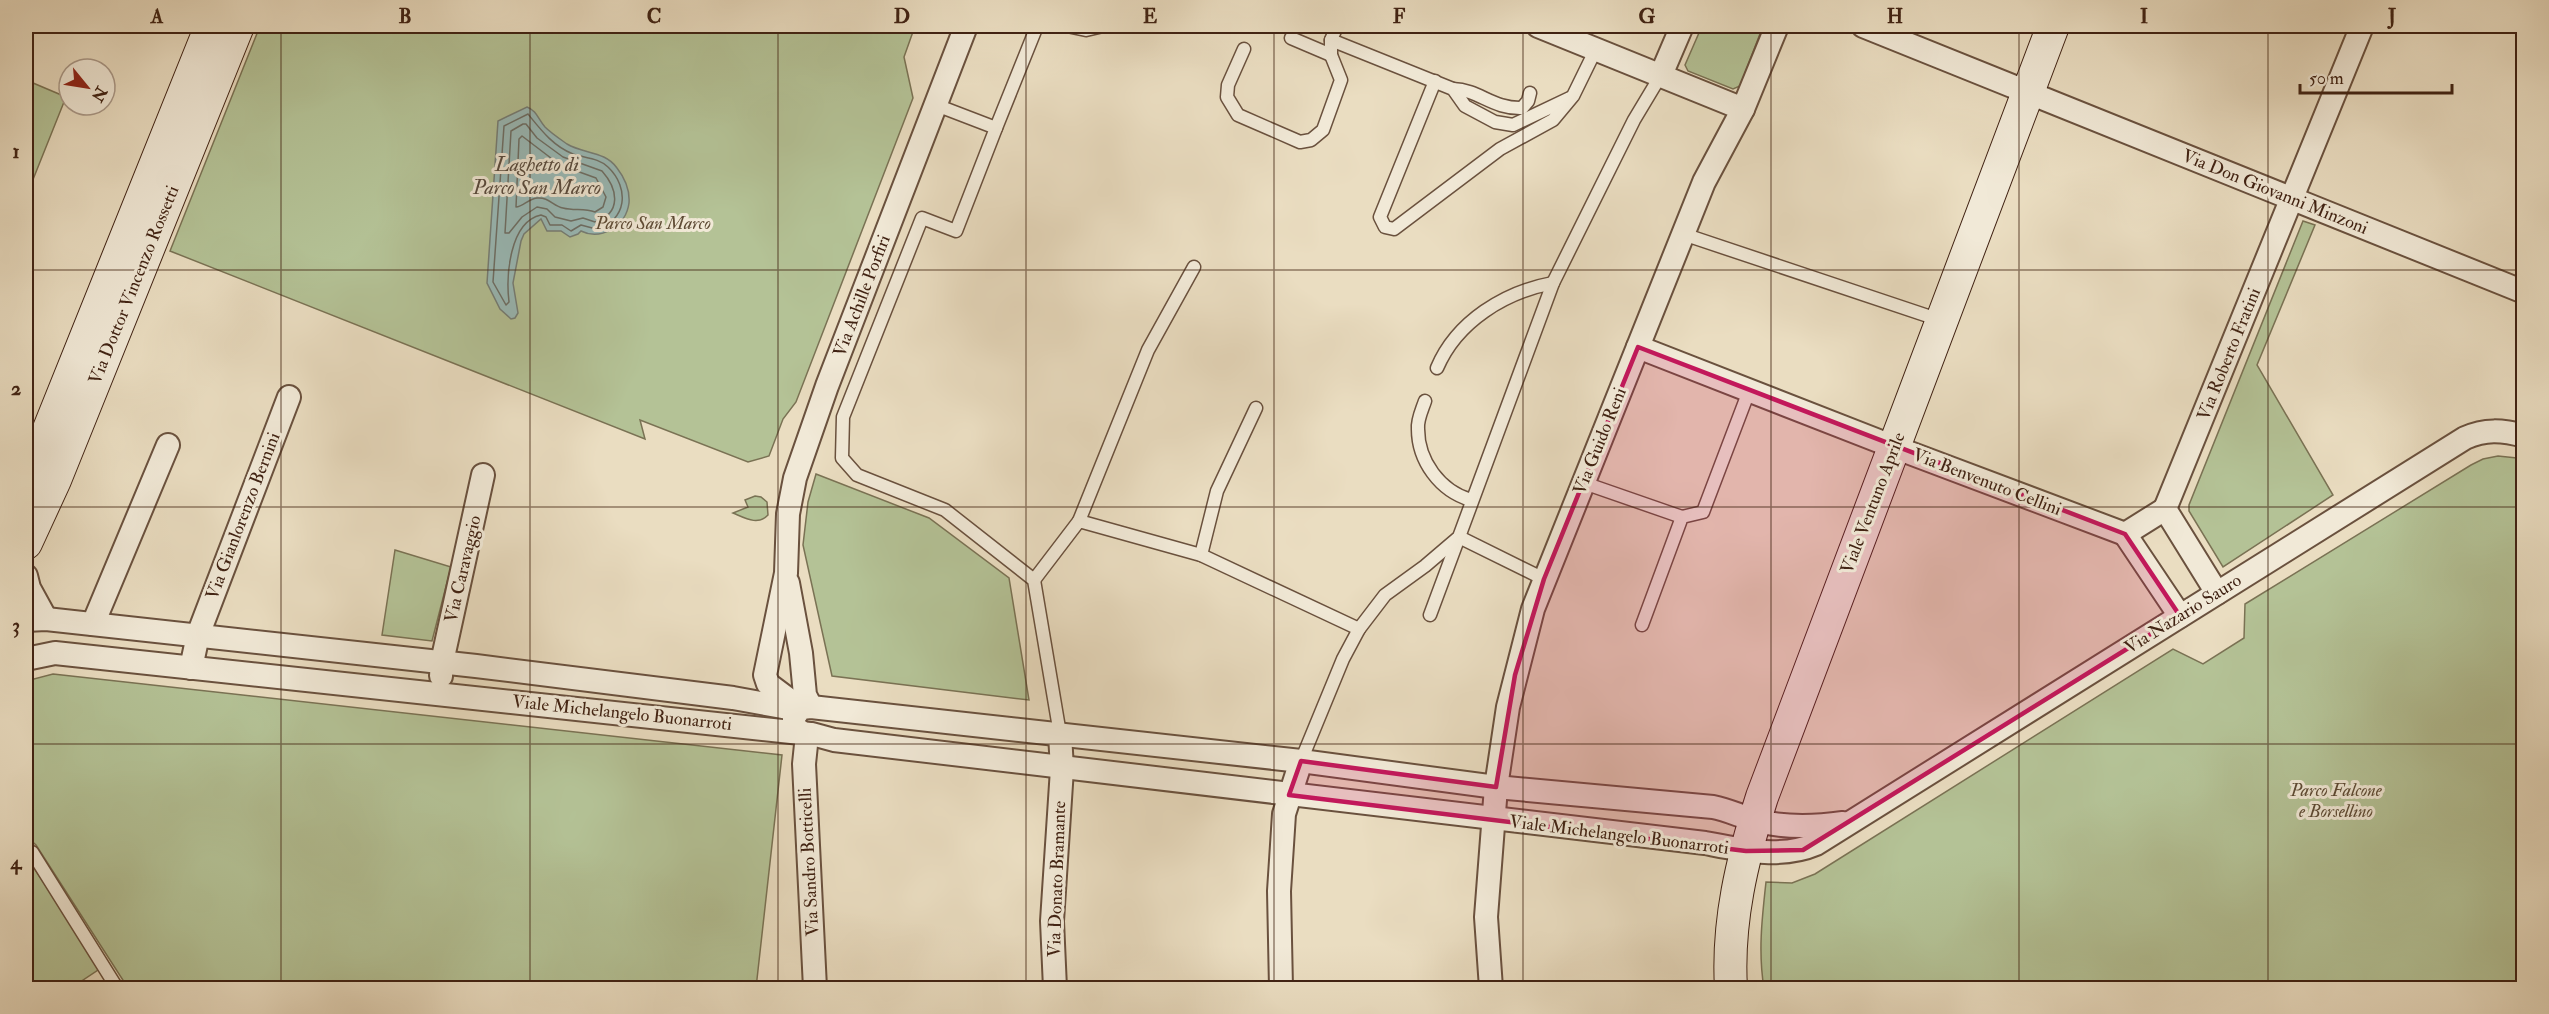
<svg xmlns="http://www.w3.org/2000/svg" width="2549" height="1014" viewBox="0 0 2549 1014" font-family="'IM FELL Double Pica',serif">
	<rect width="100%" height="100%" fill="#eaddc1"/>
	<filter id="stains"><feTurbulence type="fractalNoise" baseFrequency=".00333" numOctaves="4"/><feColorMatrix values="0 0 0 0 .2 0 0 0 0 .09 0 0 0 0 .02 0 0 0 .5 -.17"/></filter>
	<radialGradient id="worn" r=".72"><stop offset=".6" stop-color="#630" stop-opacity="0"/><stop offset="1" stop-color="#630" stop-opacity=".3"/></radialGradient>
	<!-- green -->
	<g fill="#b4c296" stroke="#7a7254" stroke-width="1.5">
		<path d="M260 26H915L904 57 913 98 796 402 783 419 769 456 748 462 640 420 645 439 170 251Z"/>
		<path d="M1702 26H1763L1740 86 1733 89 1688 71 1685 65Z"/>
		<path d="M26 80 66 97 26 197Z"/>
		<path d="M2303 221 2315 225 2257 365 2333 495 2223 567 2189 511V505Z"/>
		<path d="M2498 456 2517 458 2523 461V988H1764C1758 953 1762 918 1766 882L1792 883 1815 874 2173 649 2203 664 2244 638 2245 604 2471 465 2483 459Z"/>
		<path d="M816 474 929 518 1009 578 1029 700 832 676 803 545 808 502Z"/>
		<path d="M755 496 761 497 767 502 768 515C758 526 745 518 733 513L748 507 745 500Z"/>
		<path d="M395 550 451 567 432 641 382 635Z"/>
		<path d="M53 674 782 755 756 988H128L36 845 26 836V681Z"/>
		<path d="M26 856 101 968 71 988H26Z"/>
	</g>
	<!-- water -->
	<path fill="#99bbb9" stroke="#757e77" stroke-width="1.5" d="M527 107C537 111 538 119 545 127 551 133 560 139 567 144 584 154 605 151 617 168 624 177 630 190 629 203 626 226 601 241 581 231L578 234 570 237 561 231H547L541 219 524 234 521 241 513 283 518 313 515 318 511 319 500 309 487 283 498 121Z"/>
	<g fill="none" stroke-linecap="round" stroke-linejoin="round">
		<!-- shore -->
		<g stroke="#6c6e66" stroke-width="1.5">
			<path d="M528 114C541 130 553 146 573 154 585 158 599 158 608 167 630 188 627 221 596 229L581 225 571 231 562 225H550L546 217 541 215C509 222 506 277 509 302L506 305 493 282 504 126Z"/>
			<path d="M523 124H526L537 138 563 157 602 171C618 189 622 213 595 222L583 218 571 221 555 217 547 209 537 207 522 217 509 233H505L511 131Z"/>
			<path d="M522 136 560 165 596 178 606 197 603 207 595 212C584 208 574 211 563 208 553 206 549 197 537 198 528 199 523 207 516 207L519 139Z"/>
		</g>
		<!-- lane casing -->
		<g stroke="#6a513e" stroke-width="15">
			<g id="lane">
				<path d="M1067 26 1086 30 1103 26"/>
				<path d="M1337 26 1331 40 1453 89 1465 106 1495 122 1513 125 1570 98"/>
				<path d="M1291 38 1331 55"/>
				<path d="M1244 49 1228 85 1227 97 1238 115 1300 142 1311 140 1323 130 1341 80 1331 55V40"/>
				<path d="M1435 81 1380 217 1385 227 1394 229 1500 149 1553 120 1573 96 1596 49"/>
				<path d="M1453 89C1480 90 1492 109 1522 108L1528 101 1530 93"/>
				<path d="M936 105 996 128 956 231 922 218 843 417 842 458 857 475 945 510 1034 580 1060 734"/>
				<path d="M996 128 1037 26"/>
				<path d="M1683 234 1940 320"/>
				<path d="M1437 368C1457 321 1505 292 1553 283"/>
				<path d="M1425 401C1422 410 1417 420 1418 429 1418 461 1440 491 1471 500"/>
				<path d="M1584 483 1682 517"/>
				<path d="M1079 521 1148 350 1194 267"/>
				<path d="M1201 555 1217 491 1256 408"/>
				<path d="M1034 580 1079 521 1201 555 1359 629"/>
				<path d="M1430 615 1459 537 1544 579"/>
				<path d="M1642 625 1682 517 1703 512 1749 391"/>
				<path d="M1301 761 1343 659 1359 629 1385 595 1425 566 1459 537 1553 283 1634 120 1661 75"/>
				<path d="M32 852 117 988"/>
			</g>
		</g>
		<!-- street casing -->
		<g stroke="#6a513e" stroke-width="26">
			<g id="street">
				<path d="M1538 26 1743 109"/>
				<path d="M1863 26 2524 292"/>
				<path d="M1661 75 1682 26"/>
				<path d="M1638 347 1894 447 2125 534"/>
				<path d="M2165 509 2362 26"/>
				<path d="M2165 509 2217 593"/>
				<path d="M2125 534 2180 616"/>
				<path d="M2125 534 2165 509"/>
				<path d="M26 576 29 588 46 619"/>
				<path d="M788 583 801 653 805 695 811 707"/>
				<path d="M26 620 46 619 476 666 733 698 799 710"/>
				<path d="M93 624 168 445"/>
				<path d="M26 659 55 653 810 734"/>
				<path d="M191 668 198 635 289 397"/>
				<path d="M441 676 442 662 483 475"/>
				<path d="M800 708 768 684 765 675 786 573 788 514 795 478 827 386 966 26"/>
				<path d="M803 734 794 726V717L801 708 811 707 1301 761 1496 787 1713 807C1728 810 1740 816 1754 820 1783 828 1814 827 1843 823"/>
				<path d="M812 734 834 740 1705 843C1742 850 1781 859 1816 844L2465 438C2485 429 2502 430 2524 436"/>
				<path d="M807 735 804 764 815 988"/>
				<path d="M1055 988 1052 921 1062 769 1060 734"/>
				<path d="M1281 988 1279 891 1284 814 1301 761"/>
				<path d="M1491 988 1486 917 1496 787 1508 707 1533 609 1704 182 1743 109 1777 26"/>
			</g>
		</g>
		<!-- secondary casing -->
		<g stroke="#402213" stroke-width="34">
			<g id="secondary">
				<path d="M26 486 211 26"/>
				<path d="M26 543 55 480 238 26"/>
				<path d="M1731 988C1727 922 1742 860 1762 797L2053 26"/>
			</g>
		</g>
		<!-- lane -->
		<use href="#lane" stroke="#f1e9d7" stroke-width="12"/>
		<!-- street -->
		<use href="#street" stroke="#f1e9d7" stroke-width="22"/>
		<!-- secondary -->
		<use href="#secondary" stroke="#f1e9d7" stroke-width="32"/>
	</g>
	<!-- marked area -->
	<path fill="#c2185b" fill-opacity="0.2" stroke="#c2185b" stroke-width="4.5" stroke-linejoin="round" d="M1638 347 2125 534 2180 616 1803 850 1746 851 1289 795 1301 761 1496 787 1515 675 1544 579Z"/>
	<!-- grid -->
	<path fill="none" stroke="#402213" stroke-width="1.5" stroke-opacity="0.55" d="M281 26V988M530 26V988M778 26V988M1026 26V988M1274 26V988M1523 26V988M1771 26V988M2019 26V988M2268 26V988M26 270H2524M26 507H2524M26 744H2524"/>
	<g text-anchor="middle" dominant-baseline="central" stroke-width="6" stroke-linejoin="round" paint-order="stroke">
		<!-- street labels -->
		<g font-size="18" fill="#402213" stroke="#f1e9d7">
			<text transform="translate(2275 192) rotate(22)">Via Don Giovanni Minzoni</text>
			<text transform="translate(134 285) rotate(-68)">Via Dottor Vincenzo Rossetti</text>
			<text transform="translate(862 296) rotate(-69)">Via Achille Porfiri</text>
			<text transform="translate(2229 354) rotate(-68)">Via Roberto Fratini</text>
			<text transform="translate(1600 441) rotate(-68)">Via Guido Reni</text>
			<text transform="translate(1987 482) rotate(21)">Via Benvenuto Cellini</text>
			<text transform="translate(1873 503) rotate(-69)">Viale Ventuno Aprile</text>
			<text transform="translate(243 516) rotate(-69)">Via Gianlorenzo Bernini</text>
			<text transform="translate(463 569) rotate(-77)">Via Caravaggio</text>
			<text transform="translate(2183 614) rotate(-32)">Via Nazario Sauro</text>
			<text transform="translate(622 713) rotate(6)">Viale Michelangelo Buonarroti</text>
			<text transform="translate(1619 835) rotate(7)">Viale Michelangelo Buonarroti</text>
			<text transform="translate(809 862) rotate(-93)">Via Sandro Botticelli</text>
			<text transform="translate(1057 879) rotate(-88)">Via Donato Bramante</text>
		</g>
		<!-- park labels -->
		<g font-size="18" font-style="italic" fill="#5d4a34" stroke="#f1e9d7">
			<text x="653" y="223">Parco San Marco</text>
			<text x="2336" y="790">Parco Falcone<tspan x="2336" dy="21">e Borsellino</tspan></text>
		</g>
		<!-- water labels -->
		<g font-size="20" font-style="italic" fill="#56483c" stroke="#f1e9d7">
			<text x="537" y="164">Laghetto di<tspan x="537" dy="23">Parco San Marco</tspan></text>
		</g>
	</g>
	<!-- margin -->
	<rect width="2549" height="1014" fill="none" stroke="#eaddc1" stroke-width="66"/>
	<!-- north arrow -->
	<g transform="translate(87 87) rotate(120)"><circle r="28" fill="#f1e9d7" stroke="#aa9989" stroke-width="1.5"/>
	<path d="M0-4.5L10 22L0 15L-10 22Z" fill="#8f2418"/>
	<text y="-9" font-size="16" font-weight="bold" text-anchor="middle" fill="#402213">N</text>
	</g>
	<!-- scale -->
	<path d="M2300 84v9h152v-9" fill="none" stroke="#402213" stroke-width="3"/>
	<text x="2309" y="84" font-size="18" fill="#402213" stroke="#f1e9d7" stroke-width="4.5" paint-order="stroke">50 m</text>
	<rect x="33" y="33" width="2483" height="948" fill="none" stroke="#402213" stroke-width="2"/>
	<g font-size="20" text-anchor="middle" font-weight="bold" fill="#402213">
		<text x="157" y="23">A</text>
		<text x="405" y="23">B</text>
		<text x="654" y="23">C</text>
		<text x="902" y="23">D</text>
		<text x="1150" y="23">E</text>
		<text x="1399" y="23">F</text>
		<text x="1647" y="23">G</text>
		<text x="1895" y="23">H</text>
		<text x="2144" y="23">I</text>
		<text x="2392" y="23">J</text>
		<text x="16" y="158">1</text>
		<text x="16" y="395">2</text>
		<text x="16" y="632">3</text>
		<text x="16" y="869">4</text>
	</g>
	<rect width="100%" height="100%" filter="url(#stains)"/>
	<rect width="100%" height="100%" fill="url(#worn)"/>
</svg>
